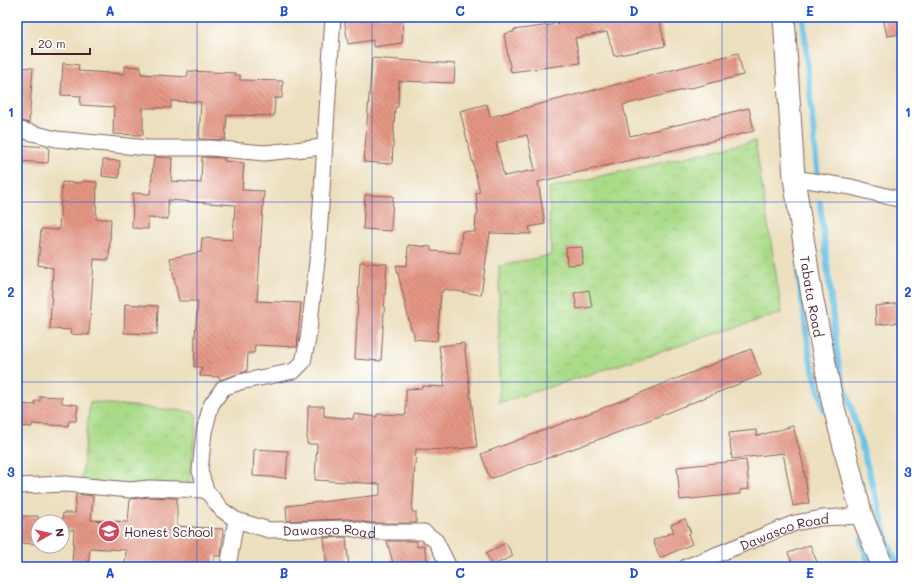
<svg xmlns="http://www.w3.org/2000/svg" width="919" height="584" viewBox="0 0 919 584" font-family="Mali,sans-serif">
	<defs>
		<pattern id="park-crowns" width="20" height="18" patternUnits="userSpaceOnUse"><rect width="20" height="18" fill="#aadb89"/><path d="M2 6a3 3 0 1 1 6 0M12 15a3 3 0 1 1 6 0" fill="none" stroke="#94bc76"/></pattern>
		<pattern id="building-back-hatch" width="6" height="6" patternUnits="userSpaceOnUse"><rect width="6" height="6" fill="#e59684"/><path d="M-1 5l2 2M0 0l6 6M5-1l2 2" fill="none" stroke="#bc7a6c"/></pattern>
	</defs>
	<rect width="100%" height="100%" fill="#fff"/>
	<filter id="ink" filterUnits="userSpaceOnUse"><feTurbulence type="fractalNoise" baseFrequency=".025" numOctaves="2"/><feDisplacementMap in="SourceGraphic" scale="8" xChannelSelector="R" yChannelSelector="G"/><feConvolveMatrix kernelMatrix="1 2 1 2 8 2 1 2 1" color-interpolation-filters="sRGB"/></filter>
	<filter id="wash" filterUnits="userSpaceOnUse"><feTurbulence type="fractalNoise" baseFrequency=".012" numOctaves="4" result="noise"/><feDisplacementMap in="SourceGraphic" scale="16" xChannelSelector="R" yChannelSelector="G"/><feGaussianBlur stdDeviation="0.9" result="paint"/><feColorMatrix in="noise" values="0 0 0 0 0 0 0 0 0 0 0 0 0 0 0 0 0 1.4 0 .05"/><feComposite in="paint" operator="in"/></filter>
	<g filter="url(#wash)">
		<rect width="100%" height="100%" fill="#ecdfbe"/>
		<!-- park -->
		<g fill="url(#park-crowns)" stroke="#7a7d5a">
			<path d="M755 141 782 313 499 403V266L551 255 549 188Z"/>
			<path d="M90 402 194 412 197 417 189 486 81 484Z"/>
		</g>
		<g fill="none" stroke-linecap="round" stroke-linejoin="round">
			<!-- stream -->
			<g stroke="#68c1e5" stroke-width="6">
				<path d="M803 17 818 180"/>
				<path d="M820 203 839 369 852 410 889 545 898 567"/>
				<path d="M798 273 810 358 824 410"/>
				<path d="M861 540 870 567"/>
			</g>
		</g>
		<g id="blocks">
			<!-- building -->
			<g fill="url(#building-back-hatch)" fill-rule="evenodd">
				<path d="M344 17H403L402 43 373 47V40L348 44Z"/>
				<path d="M577 17H659L665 46 614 56 607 32 575 38 580 63 511 72 504 34 514 32 513 30 558 24 557 20Z"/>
				<path d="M883 17H902V34L887 36Z"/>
				<path d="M738 53 743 75 623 105 630 136 749 108 754 131 538 182 545 224 529 227 531 234 490 233 481 295 443 289V292H441L437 341 414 339V333L411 329 396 265 407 266 408 245 431 247V251L460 253 462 231 475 232 476 216 478 213 476 193 480 192 460 111 487 104 490 117ZM527 135 535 170 504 176 496 143Z"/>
				<path d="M372 58 455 64 454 83 399 81 398 107H395L392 164 364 162Z"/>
				<path d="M63 63 79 65 78 71 125 74V66L141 67V74L188 77V71L235 73V75H240V80L283 81 282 98H275L274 116 227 115 225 140 199 139 201 102 171 101V108H143V135L113 134 114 107 80 105 81 96 61 95Z"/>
				<path d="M17 67 33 68 29 123 17 120Z"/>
				<path d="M17 145 49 147 48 163 17 161Z"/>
				<path d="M154 157 172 158 171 181 201 183 202 157 224 158V161L244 163 242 190 264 191 257 301 301 303 297 347 255 345 254 353H248L247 371 220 380 219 377 200 376 202 367H194L195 335 198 301H179L170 258 201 252 202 238 233 240 235 205 168 200V219L148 218V229L132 228 133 193 150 194Z"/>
				<path d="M103 160 120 161 119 178 102 176Z"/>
				<path d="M82 181 97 182 96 219H111L109 260 94 259 89 335 70 334 71 330 50 329 53 268 38 265 41 229 59 230 62 182 82 183Z"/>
				<path d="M365 195 393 196 391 231 363 229Z"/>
				<path d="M582 247 583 264 567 265 566 248Z"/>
				<path d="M360 262 387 264 381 361 355 359Z"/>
				<path d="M589 290 592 307 577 309 574 293Z"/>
				<path d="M902 303V322L876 325 875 306Z"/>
				<path d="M125 304 158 306 157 334 124 333Z"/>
				<path d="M464 343 477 447 447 450 416 449 412 512H416V523H370L349 519 287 521 286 506 380 495V484L315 480 317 444H307L308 406H324V416L353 419 354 414 377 417V414L406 415V389L422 388 423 386 445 387 439 346Z"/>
				<path d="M751 349 761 375 619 432 490 479 481 454 608 406Z"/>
				<path d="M40 396 62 397V403L78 405 76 421H69L68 426 32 424V427L17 426V404L35 405V401H40Z"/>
				<path d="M793 426 803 463 809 503 793 506 783 453 732 459 729 433 756 430 757 436Z"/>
				<path d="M254 449 288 451 286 478 253 476Z"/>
				<path d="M746 460 749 489 740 490V494L680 500 677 467Z"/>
				<path d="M76 494 93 496 91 520 128 522 130 499 149 497 177 498V526L223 529 221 556H214V567H125L126 550 90 548 88 567H72L74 530H62L63 513H75Z"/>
				<path d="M23 516H38V544L17 543V526H22Z"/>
				<path d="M685 519 691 533 688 534 692 544 660 558 653 540 674 532 671 525Z"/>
				<path d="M346 537 349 567H327L324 538Z"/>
				<path d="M387 541H417V547L424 545 429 567H394Z"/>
				<path d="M506 543 513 556 492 566 486 553Z"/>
				<path d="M810 545 819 567H794L788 553Z"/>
			</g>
		</g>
	</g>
	<g filter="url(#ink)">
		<use href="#blocks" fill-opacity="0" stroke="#83625e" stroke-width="1"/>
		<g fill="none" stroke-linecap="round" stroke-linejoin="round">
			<!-- minor casing -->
			<g stroke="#83625e" stroke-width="17">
				<g id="minor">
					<path id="s1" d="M333 17 318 253 308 339 303 362 294 371 240 382 223 388 211 405 204 432 200 471 206 490 222 510 236 520 269 530 349 528 369 532H424L436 541 449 567"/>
					<path d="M17 129 56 139 147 148H211L264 153 324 147"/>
					<path d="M794 178 851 187 902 200"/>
					<path d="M17 486 66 484 130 490 149 488 206 490"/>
					<path d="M228 567 236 520"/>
					<path id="s2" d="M686 567 795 523 822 518 862 516"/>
				</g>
			</g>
			<!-- secondary casing -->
			<g stroke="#83625e" stroke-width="23">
				<g id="secondary">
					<path id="s3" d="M784 17 794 178 811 290 832 400 862 516 883 567"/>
				</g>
			</g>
			<!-- minor -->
			<use href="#minor" stroke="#fff" stroke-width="15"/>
			<!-- secondary -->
			<use href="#secondary" stroke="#fff" stroke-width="21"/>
		</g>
	</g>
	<!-- grid -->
	<path fill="none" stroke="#1d4ed8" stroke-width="1" stroke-opacity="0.55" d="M197 17V567M372 17V567M547 17V567M722 17V567M17 202H902M17 382H902"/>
	<!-- icons -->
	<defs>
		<g id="school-disc" transform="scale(1.15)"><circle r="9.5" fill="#d1495b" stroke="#fff"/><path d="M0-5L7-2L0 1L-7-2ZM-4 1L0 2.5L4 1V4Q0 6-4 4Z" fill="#fff"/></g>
	</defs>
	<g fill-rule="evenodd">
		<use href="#school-disc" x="109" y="531"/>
	</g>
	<g text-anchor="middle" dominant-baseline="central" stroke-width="4" stroke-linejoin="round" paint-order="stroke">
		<!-- street labels -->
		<g font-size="13" fill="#4a1f2b" stroke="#fff">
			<text stroke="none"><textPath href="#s3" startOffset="281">Tabata Road</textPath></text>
			<text stroke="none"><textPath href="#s1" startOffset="678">Dawasco Road</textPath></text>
			<text stroke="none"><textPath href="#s2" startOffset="105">Dawasco Road</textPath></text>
		</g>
		<!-- poi labels -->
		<g font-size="13" fill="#4a1f2b" stroke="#fff" text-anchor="start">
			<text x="124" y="531">Honest School</text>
		</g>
	</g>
	<!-- margin -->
	<rect width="919" height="584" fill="none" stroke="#fff" stroke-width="44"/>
	<!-- north arrow -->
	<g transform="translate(50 534) rotate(82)"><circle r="19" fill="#ffffff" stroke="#b7a5aa"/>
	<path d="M0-3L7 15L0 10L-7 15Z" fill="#d1495b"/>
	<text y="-6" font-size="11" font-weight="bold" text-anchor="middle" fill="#4a1f2b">N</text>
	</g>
	<!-- scale -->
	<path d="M32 48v6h58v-6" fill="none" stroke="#4a1f2b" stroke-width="2"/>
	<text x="38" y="48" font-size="12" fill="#4a1f2b" stroke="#ffffff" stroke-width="3" paint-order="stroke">20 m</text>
	<rect x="22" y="22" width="875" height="540" fill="none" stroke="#1d4ed8" stroke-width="1.5"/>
	<g font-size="13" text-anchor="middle" font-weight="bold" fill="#1d4ed8">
		<text x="110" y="16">A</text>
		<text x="284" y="16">B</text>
		<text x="460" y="16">C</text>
		<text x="634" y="16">D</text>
		<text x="810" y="16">E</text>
		<text x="11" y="117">1</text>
		<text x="908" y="117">1</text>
		<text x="11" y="297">2</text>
		<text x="908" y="297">2</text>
		<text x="11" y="477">3</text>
		<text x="908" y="477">3</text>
		<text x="110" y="578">A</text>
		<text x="284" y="578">B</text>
		<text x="460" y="578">C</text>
		<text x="634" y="578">D</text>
		<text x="810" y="578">E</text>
	</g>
</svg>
